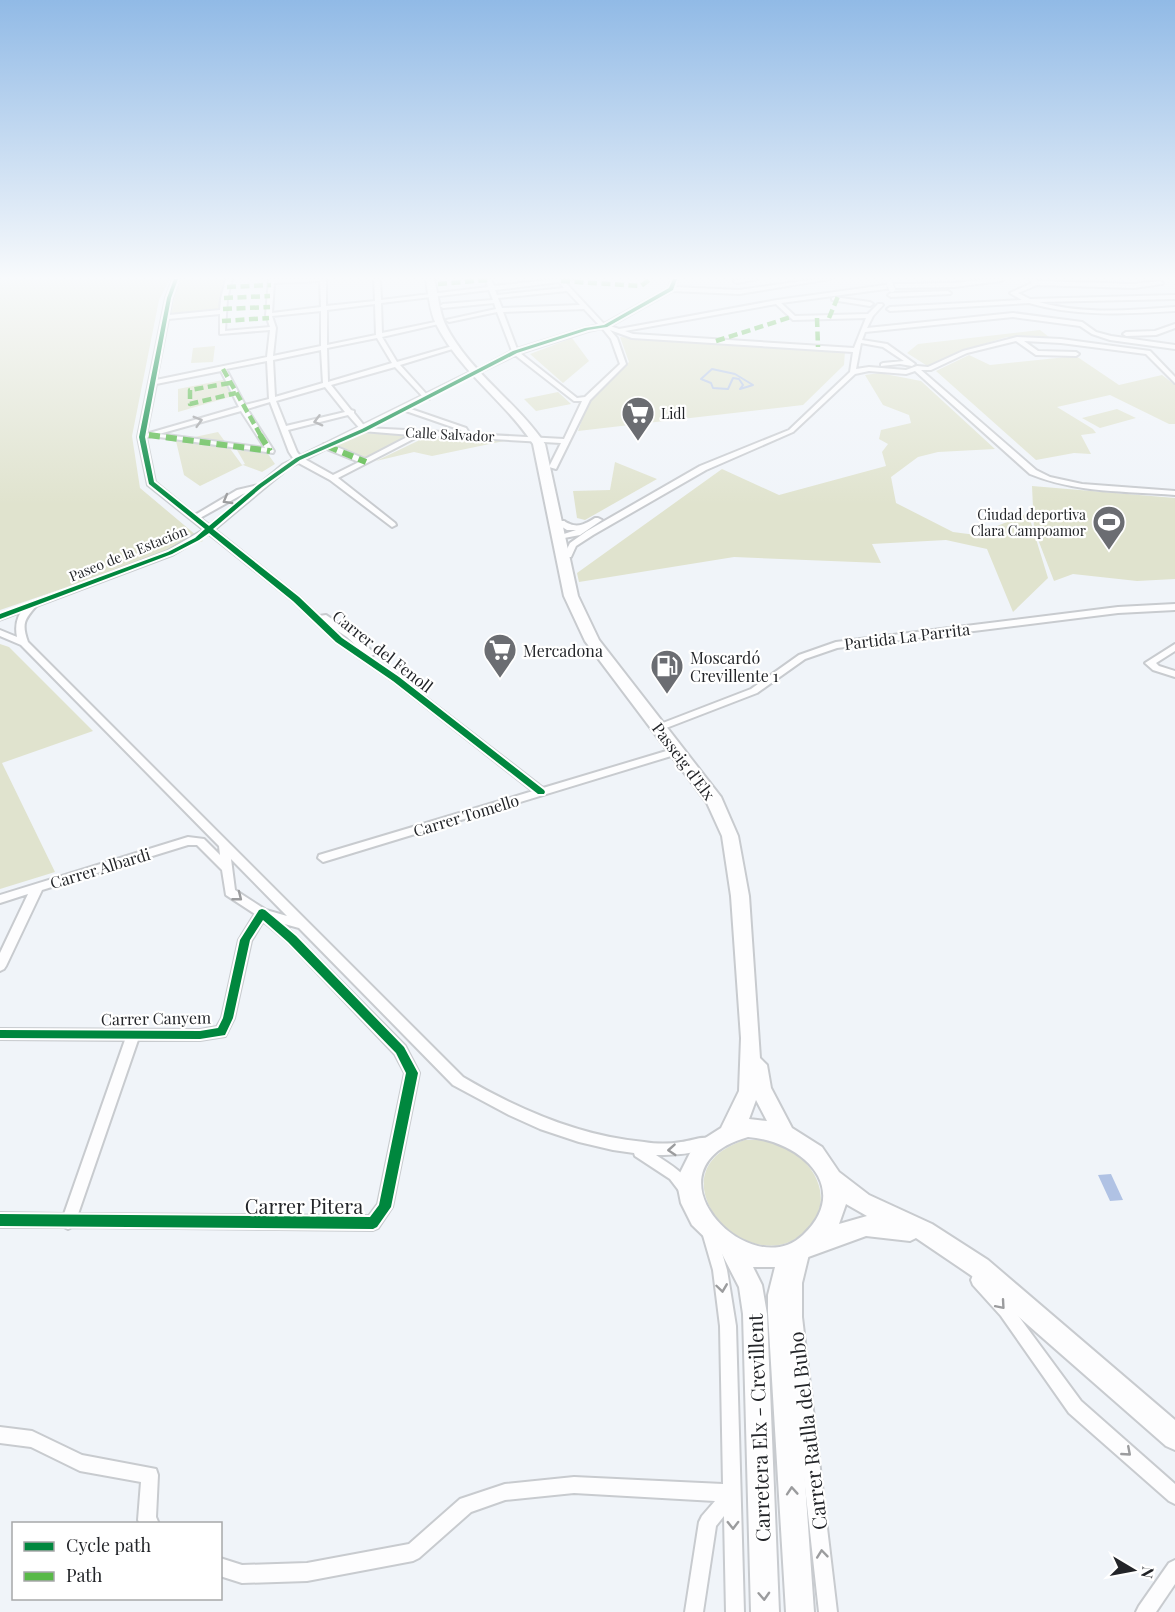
<svg xmlns="http://www.w3.org/2000/svg" width="1175" height="1612" viewBox="0 0 1175 1612" font-family="'Playfair Display',serif">
	<rect width="100%" height="100%" fill="#f0f4f9"/>
	<!-- green -->
	<g fill="#e0e3ce">
		<path d="M0 279H170L159 300 132 436 140 488 203 541 0 610Z"/>
		<path d="M178 279H224L219 311 171 315Z"/>
		<path d="M1040 330 1049 337H1007L960 351 929 367 907 353 918 344Z"/>
		<path d="M620 337 845 351 844 365 803 405 578 431 589 400 629 362Z"/>
		<path d="M572 338 589 361 563 383 530 354Z"/>
		<path d="M215 346 213 362 191 363 193 348Z"/>
		<path d="M969 355 990 365 1076 356 1119 385 1162 375 1175 385V424H1169L1110 395 1057 407 1093 429 1096 433 1081 435 1091 454 1074 453 1036 460 936 371Z"/>
		<path d="M880 373 921 381 995 449 938 452 918 457 891 477 896 503 953 532 976 535 1028 513 1048 578 1013 612 987 549 946 540 872 544 881 563 734 557 579 582 577 573 722 469 779 495 886 466 882 452 888 444 879 439 881 430 911 423 909 415 883 405 865 375Z"/>
		<path d="M223 380 233 396 178 412V389Z"/>
		<path d="M558 392 571 404 536 411 524 399Z"/>
		<path d="M1117 409 1136 418 1100 428 1082 418Z"/>
		<path d="M218 432 242 465 245 464 237 450 268 454 275 464 262 472 243 465 200 486 184 475 176 441Z"/>
		<path d="M364 433 405 435 406 438 363 459 332 447Z"/>
		<path d="M426 437 504 441 432 456 414 452 376 461Z"/>
		<path d="M615 462 657 479 585 520 577 518 573 491 610 490Z"/>
		<path d="M1032 486 1175 498V579L1137 581 1073 574 1054 581 1034 529Z"/>
		<path d="M0 644 9 647 93 731 2 763 55 872 0 889Z"/>
		<path d="M745 1140C756 1140 766 1139 777 1143 807 1154 835 1191 813 1222 760 1297 641 1173 745 1140Z"/>
	</g>
	<!-- water -->
	<path fill="#b0c2e4" d="M1111 1174 1123 1200 1110 1201 1098 1175Z"/>
	<g fill="none" stroke-linecap="round" stroke-linejoin="round">
		<!-- stream -->
		<path stroke="#b0c2e4" stroke-width="2" d="M712 369 735 374 753 385 740 389 743 385 739 379 733 378 728 389 713 388 711 383 701 379Z"/>
		<!-- minor casing -->
		<g stroke="#c8cbcf" stroke-width="4">
			<g id="minor">
				<path d="M173 279H179L172 298 169 315 220 310 221 299 226 279H232L227 299 225 331 270 327 266 315 269 279H326V306L375 301 374 279H380L381 300 488 287 485 279H491L494 286 556 279H573L564 281 604 324 669 288 672 279H678L674 287 739 290 817 279H830L739 294 672 291 610 326 619 329 777 300 893 284 955 283 988 279H1004L1001 281 954 287 893 288 781 303 795 316 868 314 878 304H882L883 305 873 316 867 328 1013 313 1082 322 1096 332 1111 336 1175 345V349L1110 340 1092 334 1080 326 1013 317 865 332 862 340 887 344 915 364 912 366 900 364 881 366V364L883 363 904 361 883 347 861 343 856 369 869 367 906 370 917 366 928 367 963 351 1017 337 1061 339 1150 351 1175 377V383L1146 354 1061 343 1024 341 1038 351 1076 352 1079 354 1076 356 1036 355 1016 341 967 353 931 370H921L1036 470 1050 477 1082 484 1175 491V495C1126 491 1076 493 1030 474L915 371 906 374 869 371 855 374 793 432 706 470 593 535 576 546 571 557H565L564 555 570 543 587 531 700 466 789 430 850 372 853 352 632 338 610 330 617 338 626 364 590 400 556 469 549 467 561 443 421 435 338 478 395 523 396 525 392 527 330 480 295 461 289 452 270 402 247 409 274 451 273 453 152 436 146 438 155 482 195 515 237 490 263 484V488L243 494 200 518 299 597 319 616 326 615 353 633 375 654 369 657 399 677 543 788 673 749 677 748 682 751 681 753 323 862 318 858 319 855 533 791 393 681 336 642 293 601 148 485 138 437 166 298ZM320 281 321 307 272 313 274 283ZM559 282 564 288 497 295 495 290ZM489 290 493 300 443 304 440 306 443 308 494 303 496 309 446 320 449 322 497 312 512 351 471 373 476 374 515 355 574 401H582L564 439 470 434 466 428 405 407 402 409 403 410 461 430 463 433 366 428 354 413V411L351 410 331 385 395 367 425 399H429V397L400 365 459 347 456 345 397 362 382 337 443 323 440 321 382 333 381 303ZM567 291 580 305 502 308 498 298ZM375 304 376 335 327 345V310ZM776 304 793 320 866 318 854 348 633 334 625 331ZM584 309 599 325 585 328 517 349 503 312ZM321 311V346L273 356 276 328 272 316ZM220 314V334L270 330 267 357 156 380 168 319ZM602 328 611 339 620 364 585 397 577 398 520 353 588 331ZM377 338 392 363 328 382 327 348ZM321 350 323 383 275 397 273 360ZM267 361 269 399 245 405 226 369ZM221 371 239 407 146 434 156 384ZM325 387 345 412 286 426 276 401ZM241 411 265 448 159 434ZM348 415 362 431 411 435 365 459 330 444H324V448L359 462 333 475 301 457 297 452 288 430ZM326 623 347 637 363 652 342 638Z"/>
				<path d="M741 279H758L737 283 734 281Z"/>
				<path d="M1029 279H1035L1038 281 1134 284 1160 281 1163 283 1162 284 1134 288 1037 285 1018 293 1030 299 1175 295V299L1039 302C1083 315 1130 310 1175 307V311C1125 314 1077 317 1029 303L890 311 887 309 890 307 1022 300 1010 293 1032 283Z"/>
				<path d="M948 291 951 293 950 294 891 297 888 295 891 293Z"/>
				<path d="M834 297 870 302 873 304 870 306 832 300V298Z"/>
				<path d="M1175 324V328L1156 335 1126 336 1123 334 1126 332 1155 331Z"/>
				<path d="M595 518H598L602 520 580 535 559 539 555 537 576 530H567L559 525V521C569 521 560 520 570 524 579 528 587 523 595 518Z"/>
				<path d="M33 602 37 605C25 619 21 623 28 642L463 1077C519 1110 579 1136 644 1142 656 1144 670 1144 681 1142 691 1141 703 1135 713 1139L715 1143 713 1147C694 1154 675 1155 656 1155 671 1165 687 1174 695 1191L693 1196 688 1197 683 1196 670 1179 635 1156 634 1153 613 1150 579 1142 540 1129 509 1115 453 1085 299 928 281 923 296 936 405 1046 419 1073 392 1207 378 1228 373 1230 72 1227 68 1229 64 1227H0V1213L64 1214 125 1040 0 1039V1029L200 1030 217 1027 222 1018 239 940 255 914 226 895 222 870 197 845H188L42 890 6 966 4 969 0 971V953L28 894 0 903V895L188 837 204 839 220 855 219 846 21 645 0 636V630L17 637C14 622 19 609 33 602ZM231 859 287 916 266 910 235 890ZM263 921 288 942 395 1054 405 1073 378 1204 369 1216 78 1214 138 1040H200L225 1036 234 1018 251 941Z"/>
				<path d="M1175 604V610L1118 613 837 648 805 659 757 693 661 730 658 731 653 728 655 726 751 689 799 655 836 642 1118 607Z"/>
				<path d="M1175 644V651L1156 663 1159 666 1175 671V677L1153 670 1145 663Z"/>
				<path d="M709 1225 714 1227 716 1232 727 1270 736 1326 744 1612H726L724 1516 716 1526 703 1612H685L699 1522 702 1516 715 1501 574 1493 505 1500 471 1512 419 1558 413 1561 307 1581 242 1583 220 1576V1558L242 1565 307 1563 409 1544 460 1499 505 1484 574 1477 723 1484 720 1326 713 1270 702 1232 704 1227Z"/>
				<path d="M803 1243 808 1245 810 1250 802 1283V1317L837 1612H819L786 1317V1283L796 1250 798 1245Z"/>
				<path d="M978 1273 983 1275 1011 1306 1081 1401 1175 1484V1504L1169 1501 1069 1413 1001 1316 973 1285 971 1280 973 1275Z"/>
				<path d="M0 1427 32 1431 82 1455 156 1469 158 1475 156 1517 159 1524H140L138 1520 141 1482 80 1471 31 1447 0 1443Z"/>
				<path d="M1175 1560V1584L1156 1612H1136L1139 1606 1169 1563Z"/>
			</g>
		</g>
		<!-- tertiary casing -->
		<g stroke="#c8cbcf" stroke-width="3">
			<path id="tertiary" d="M471 371 478 373 289 468 212 532 173 555 0 620V614L167 551 206 528 283 464Z"/>
		</g>
		<!-- trunk casing -->
		<g stroke="#c8cbcf" stroke-width="4">
			<path id="trunk" d="M426 279H434C438 293 439 311 445 324 468 371 516 401 545 444L578 596 599 640 721 797 738 836 749 896 760 1058 767 1065 771 1088 792 1128 822 1147 839 1172 869 1195 932 1224 988 1260 1175 1420V1450L1166 1446 972 1276 916 1238 910 1241 866 1236 800 1260 792 1295 814 1612H786L768 1313V1295L775 1267H753L762 1285 767 1314 779 1612H751L743 1314 739 1287 722 1254 692 1225 681 1203 678 1188 680 1173 690 1153 699 1142 721 1128 739 1091 741 1038 731 896 722 836 707 803 585 641 564 596 533 444C505 401 461 373 436 324 430 312 428 293 426 279ZM756 1100 767 1121 749 1119ZM748 1137C801 1141 853 1188 803 1235 749 1286 638 1168 748 1137ZM846 1204 867 1216 839 1224Z"/>
		</g>
		<!-- minor -->
		<use href="#minor" fill="#fdfdfe" fill-rule="evenodd"/>
		<!-- tertiary -->
		<use href="#tertiary" fill="#fdfdfe" fill-rule="evenodd"/>
		<!-- trunk -->
		<use href="#trunk" fill="#fdfdfe" fill-rule="evenodd"/>
		<!-- minor-bridge casing -->
		<g stroke="#c8cbcf" stroke-width="8" stroke-linecap="butt">
			<path id="minor-bridge" d="M890 285 892 289"/>
		</g>
		<!-- minor-bridge -->
		<use href="#minor-bridge" stroke="#fdfdfe" stroke-width="6"/>
		<!-- quiet-far1 -->
		<g stroke="#58b947" stroke-width="4.5" stroke-dasharray="9 4.5" stroke-linecap="butt">
			<path d="M561 281 641 286 650 279"/>
			<path d="M438 284 488 280"/>
			<path d="M227 287 271 285"/>
			<path d="M224 298 270 296"/>
			<path d="M223 309 270 307"/>
			<path d="M817 318 818 347"/>
			<path d="M829 318 839 294"/>
			<path d="M222 321 269 318"/>
			<path d="M716 341 791 317"/>
			<path d="M223 369 261 436"/>
			<path d="M230 383 190 390V404L236 393"/>
			<path d="M149 435 158 436"/>
		</g>
		<!-- quiet -->
		<g stroke="#58b947" stroke-width="6" stroke-dasharray="11 6" stroke-linecap="butt">
			<path d="M149 435 270 451"/>
			<path d="M260 435 270 451"/>
			<path d="M327 446 366 462"/>
		</g>
		<!-- cycleway casing -->
		<g stroke="#fff" stroke-width="4">
			<g id="cycleway">
				<path d="M174 279H178L171 298 145 437 154 482 209 526 258 485 296 458 362 429 513 351 585 328 604 325 669 288 673 279H677L673 290 607 327 588 330 517 353 366 431 300 460 262 487 213 529 299 597 342 638 399 677 544 790 545 792 544 794H538L393 681 336 642 293 601 209 533 199 540 172 554 0 619V614L168 552 195 538 205 529 149 484 139 437 167 298Z"/>
				<path d="M262 909 265 910 296 936 404 1047 418 1073 391 1207 377 1227 373 1229 0 1226V1214L370 1217 379 1205 406 1073 396 1053 288 942 263 920 250 940 233 1018 225 1035 200 1039 0 1038V1030L200 1031 218 1028 223 1018 240 940 259 910Z"/>
			</g>
		</g>
		<!-- cycleway -->
		<use href="#cycleway" fill="#00873e" fill-rule="evenodd"/>
	</g>
	<!-- one-way arrows -->
	<defs><path id="oneway-chevron" d="M-2-3.5L2.5 0L-2 3.5" fill="none" stroke-width="1.6" stroke-linecap="round" stroke-linejoin="round" transform="scale(1.5)"/></defs>
	<g stroke="#9b9c9e">
		<use href="#oneway-chevron" transform="translate(198 421) rotate(-16)"/>
		<use href="#oneway-chevron" transform="translate(318 421) rotate(165)"/>
		<use href="#oneway-chevron" transform="translate(227 500) rotate(150)"/>
		<use href="#oneway-chevron" transform="translate(238 897) rotate(38)"/>
		<use href="#oneway-chevron" transform="translate(672 1150) rotate(176)"/>
		<use href="#oneway-chevron" transform="translate(722 1288) rotate(82)"/>
		<use href="#oneway-chevron" transform="translate(1001 1305) rotate(49)"/>
		<use href="#oneway-chevron" transform="translate(1127 1452) rotate(41)"/>
		<use href="#oneway-chevron" transform="translate(792 1491) rotate(-94)"/>
		<use href="#oneway-chevron" transform="translate(733 1525) rotate(89)"/>
		<use href="#oneway-chevron" transform="translate(822 1554) rotate(-96)"/>
		<use href="#oneway-chevron" transform="translate(764 1596) rotate(87)"/>
	</g>
	<!-- sky -->
	<linearGradient id="sky" x2="0" y2="1"><stop stop-color="#91bae6"/><stop offset="0.55" stop-color="#f8fafc"/><stop offset="1" stop-color="#f8fafc" stop-opacity="0"/></linearGradient>
	<rect width="1175" height="505" fill="url(#sky)"/>
	<!-- icons -->
	<defs>
		<g id="supermarket-pin" transform="scale(1.725)"><path d="M0 17L-7.5 6A9.5 9.5 0 1 1 7.5 6Z" fill="#6b6d72" stroke="#fff"/><path d="M-6-5.5h2.5l.6 2H6L4.5 2H-2.5L-4.4-4H-6ZM-1.5 3.2a1.3 1.3 0 1 0 .1 0ZM3 3.2a1.3 1.3 0 1 0 .1 0Z" fill="#fff"/></g>
		<g id="stadium-pin" transform="scale(1.725)"><path d="M0 17L-7.5 6A9.5 9.5 0 1 1 7.5 6Z" fill="#6b6d72" stroke="#fff"/><path d="M0-5a6.5 5 0 1 0 0 10a6.5 5 0 1 0 0-10ZM-3.5-1.8h7v3.6h-7Z" fill="#fff"/></g>
		<g id="fuel-pin" transform="scale(1.725)"><path d="M0 17L-7.5 6A9.5 9.5 0 1 1 7.5 6Z" fill="#6b6d72" stroke="#fff"/><path d="M-5.5-6h7V0h2V4h1.3V-2.5L3-4.5l.8-.8L6-3V5H2.5V1h-1V6h-7ZM-4.2-4.7v3.2H.2V-4.7Z" fill="#fff"/></g>
	</defs>
	<g fill-rule="evenodd">
		<use href="#supermarket-pin" x="638" y="413"/>
		<use href="#stadium-pin" x="1109" y="522"/>
		<use href="#supermarket-pin" x="500" y="650"/>
		<use href="#fuel-pin" x="667" y="666"/>
	</g>
	<g text-anchor="middle" dominant-baseline="central" stroke-width="4.5" stroke-linejoin="round" paint-order="stroke">
		<!-- far-poi labels -->
		<g font-size="14" fill="#232529" stroke="#fff" text-anchor="start">
			<text x="661" y="413">Lidl</text>
			<text x="1086" y="514" text-anchor="end">Ciudad deportiva<tspan x="1086" dy="16">Clara Campoamor</tspan></text>
		</g>
		<!-- far-street labels -->
		<g font-size="14" fill="#232529" stroke="#fff">
			<text transform="translate(450 434) rotate(3)">Calle Salvador</text>
			<text transform="translate(128 553) rotate(-22)">Paseo de la Estación</text>
		</g>
		<!-- street labels -->
		<g font-size="16" fill="#232529" stroke="#fff">
			<text transform="translate(907 636) rotate(-7)">Partida La Parrita</text>
			<text transform="translate(383 651) rotate(38)">Carrer del Fenoll</text>
			<text transform="translate(684 761) rotate(53)">Passeig d'Elx</text>
			<text transform="translate(466 815) rotate(-17)">Carrer Tomello</text>
			<text transform="translate(100 868) rotate(-17)">Carrer Albardi</text>
			<text transform="translate(156 1018) rotate(-1)">Carrer Canyem</text>
		</g>
		<!-- poi labels -->
		<g font-size="16" fill="#232529" stroke="#fff" text-anchor="start">
			<text x="523" y="650">Mercadona</text>
			<text x="690" y="657">Moscardó<tspan x="690" dy="18">Crevillente 1</tspan></text>
		</g>
		<!-- near-street labels -->
		<g font-size="20" fill="#232529" stroke="#fff">
			<text x="304" y="1205">Carrer Pitera</text>
			<text transform="translate(758 1428) rotate(-92)">Carretera Elx - Crevillent</text>
			<text transform="translate(807 1431) rotate(-97)">Carrer Ratlla del Bubo</text>
		</g>
	</g>
	<!-- legend -->
	<rect x="12" y="1522" width="210" height="78" fill="#ffffff" stroke="#a7a8a9" stroke-width="1.5"/>
	<rect x="24" y="1542" width="30" height="9" fill="#00873e" stroke="#a7a8a9" stroke-width="1.5"/>
	<text x="66" y="1552" font-size="18" fill="#232529">Cycle path</text>
	<rect x="24" y="1572" width="30" height="9" fill="#58b947" stroke="#a7a8a9" stroke-width="1.5"/>
	<text x="66" y="1582" font-size="18" fill="#232529">Path</text>
	<!-- north arrow -->
	<g transform="translate(1133 1570) rotate(100)" stroke="#ffffff" stroke-width="4.5" paint-order="stroke">
	<path d="M0-4.5L10 22L0 15L-10 22Z" fill="#232529"/>
	<text y="-9" font-size="16" font-weight="bold" text-anchor="middle" fill="#232529">N</text>
	</g>
</svg>
